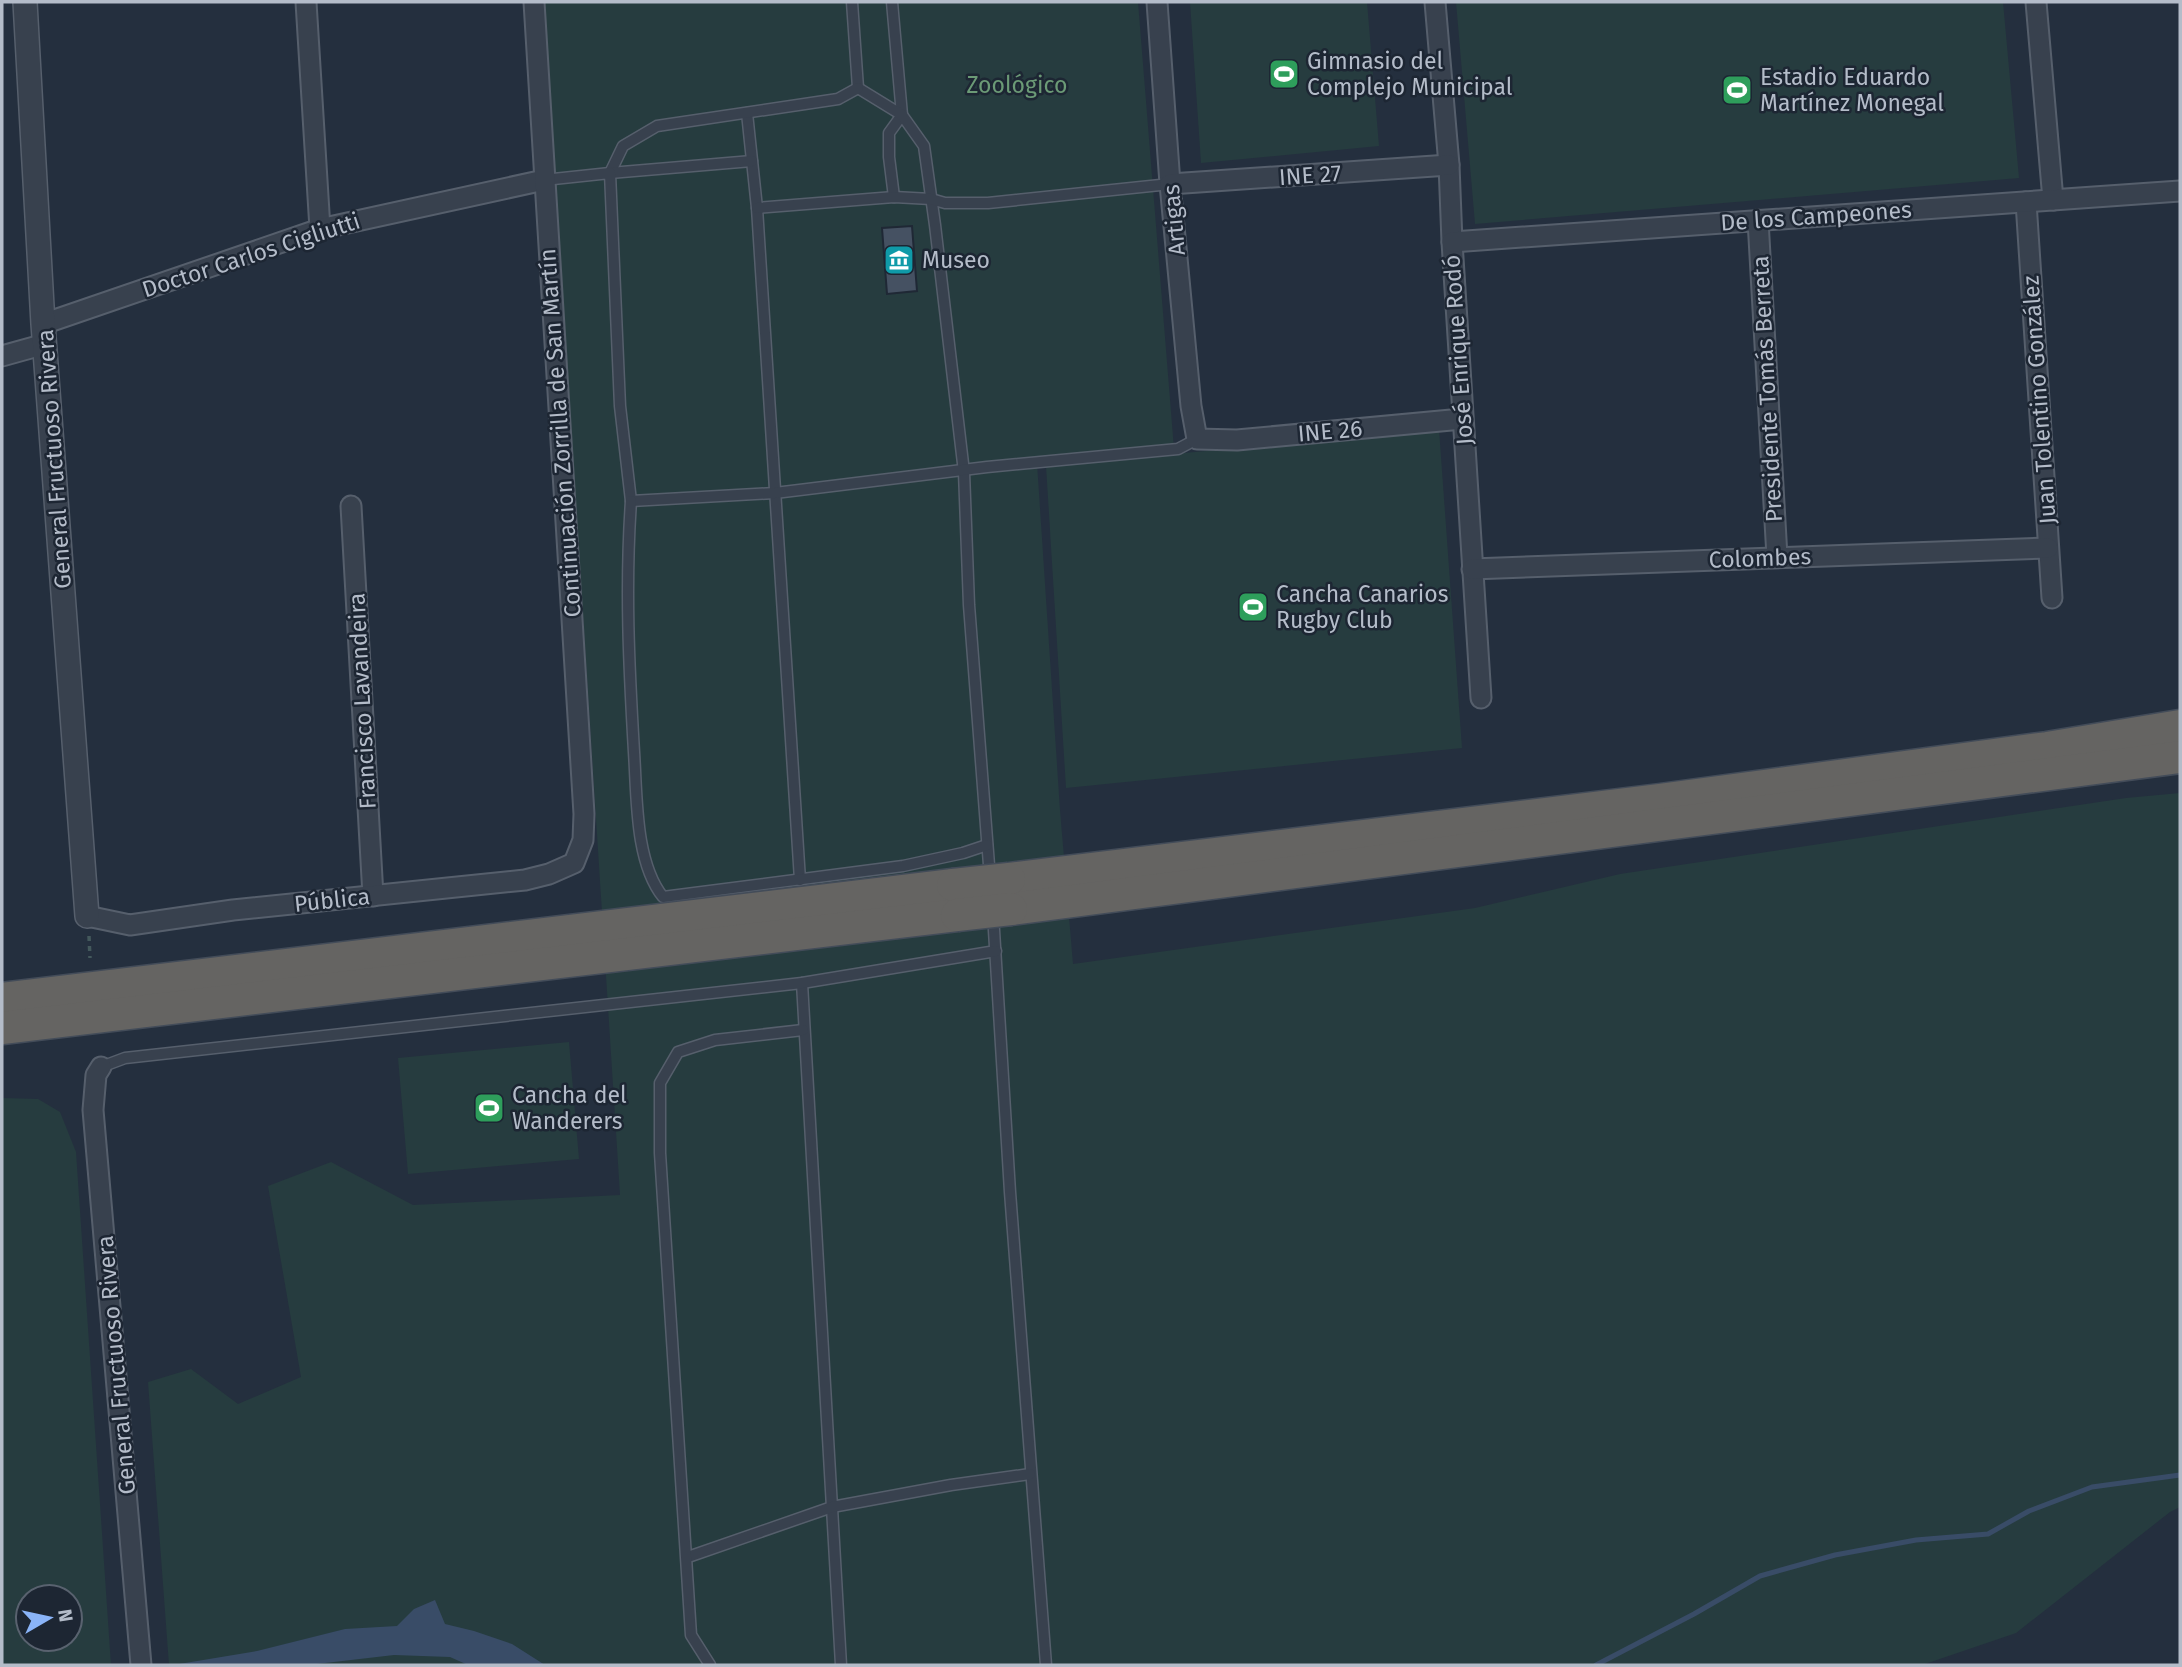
<svg xmlns="http://www.w3.org/2000/svg" width="2182" height="1667" viewBox="0 0 2182 1667" font-family="'Fira Sans',sans-serif">
	<rect width="100%" height="100%" fill="#242f3e"/>
	<!-- green -->
	<g fill="#263c3f" fill-rule="evenodd">
		<path d="M544 2H1138L1174 449 1037 463 1060 810 1073 964 1475 908 1620 874 2126 798 2180 793V1507L2170 1512 2016 1633 1922 1665H169L148 1382 191 1369 238 1404 301 1377 268 1186 331 1162 413 1205 620 1195Z"/>
		<path d="M1190 2H1367L1379 146 1201 163Z"/>
		<path d="M1456 2H2003L2019 178 1475 224Z"/>
		<path d="M1439 429 1462 748 1066 788 1046 466Z"/>
		<path d="M569 1042 579 1159 408 1174 398 1058Z"/>
		<path d="M2 1098 38 1099 60 1112 76 1152 111 1665H2ZM28 1597H70V1639H28Z"/>
	</g>
	<!-- water -->
	<path fill="#394c67" d="M435 1600 445 1624 474 1631 512 1644 545 1665H468L450 1657 394 1655 308 1665H173L257 1651 345 1629 397 1626 414 1609Z"/>
	<g fill="none" stroke-linecap="round" stroke-linejoin="round">
		<!-- stream -->
		<path stroke="#394c67" stroke-width="5" d="M1596 1665 1694 1614 1760 1576 1835 1555 1916 1540 1988 1534 2029 1511 2092 1487 2180 1475"/>
	</g>
	<!-- building -->
	<path fill="#455162" stroke="#1f2835" stroke-width="2" d="M912 226 917 291 887 294 882 228Z"/>
	<g fill="none" stroke-linecap="round" stroke-linejoin="round">
		<!-- service casing -->
		<g stroke="#565f6c" stroke-width="13">
			<g id="service">
				<path d="M852 2 858 88"/>
				<path d="M892 2 902 115 889 133V157L894 197"/>
				<path d="M858 88 902 115 924 146 935 225 964 472 969 605 990 878"/>
				<path d="M747 113 757 208 800 880"/>
				<path d="M610 173 623 146 657 126 838 99 858 88"/>
				<path d="M610 173 752 161"/>
				<path d="M544 180 610 173 620 406 631 501 775 493 987 467 1178 449 1197 439"/>
				<path d="M757 208 894 197 931 199 945 203H988L1170 184"/>
				<path d="M631 501C625 587 629 667 634 752 637 797 635 862 663 897L903 866 963 853 987 845"/>
				<path d="M993 914 1010 1192 1046 1665"/>
				<path d="M802 983 841 1665"/>
				<path d="M101 1067 125 1058 802 983 996 951"/>
				<path d="M688 1557 832 1507 951 1485 1030 1474"/>
				<path d="M710 1665 691 1635 660 1153V1083L678 1052 715 1040 803 1030"/>
			</g>
		</g>
		<!-- minor casing -->
		<g stroke="#565f6c" stroke-width="23">
			<g id="minor">
				<path d="M306 2 320 229"/>
				<path d="M1157 2 1170 184 1191 406 1197 439 1237 440 1462 419"/>
				<path d="M1435 2 1449 165 1452 242 1481 698"/>
				<path d="M2036 2 2053 200"/>
				<path d="M1170 184 1449 165"/>
				<path d="M2026 202 2052 598"/>
				<path d="M1758 220 1777 557"/>
				<path d="M1452 242 2180 191"/>
				<path d="M43 324 320 229 544 180"/>
				<path d="M2 356 45 344"/>
				<path d="M351 506 373 896"/>
				<path d="M1472 569 2048 548"/>
				<path d="M87 916 130 925 233 910 525 880 549 874 574 863 583 840 584 814 534 2"/>
				<path d="M101 1067 96 1075 93 1110 141 1665"/>
			</g>
		</g>
		<!-- tertiary casing -->
		<g stroke="#565f6c" stroke-width="26">
			<path id="tertiary" d="M25 2 43 324 87 916"/>
		</g>
		<!-- trunk casing -->
		<g stroke="#434c59" stroke-width="35">
			<g id="trunk">
				<path d="M1009 879 1660 800 2047 748 2180 726"/>
				<path d="M1011 909 2180 757"/>
				<path d="M2 999 953 885"/>
				<path d="M2 1028 957 915"/>
			</g>
		</g>
		<!-- path -->
		<path stroke="#44595c" stroke-width="3.5" stroke-dasharray="5 5" stroke-linecap="butt" d="M89 936 90 958"/>
		<!-- service -->
		<use href="#service" stroke="#38414e" stroke-width="10"/>
		<!-- minor -->
		<use href="#minor" stroke="#38414e" stroke-width="19"/>
		<!-- tertiary -->
		<use href="#tertiary" stroke="#38414e" stroke-width="23"/>
		<!-- trunk -->
		<use href="#trunk" stroke="#656462" stroke-width="32"/>
		<!-- trunk-bridge casing -->
		<g stroke="#434c59" stroke-width="35" stroke-linecap="butt">
			<g id="trunk-bridge">
				<path d="M953 885 1009 879"/>
				<path d="M957 915 1011 909"/>
			</g>
		</g>
		<!-- trunk-bridge -->
		<use href="#trunk-bridge" stroke="#656462" stroke-width="32"/>
	</g>
	<!-- icons -->
	<defs>
		<g id="stadium-square" transform="scale(1.575)"><rect x="-9" y="-9" width="18" height="18" rx="4" fill="#2e9e5b" stroke="#1d2633"/><path d="M0-5a6.5 5 0 1 0 0 10a6.5 5 0 1 0 0-10ZM-3.5-1.8h7v3.6h-7Z" fill="#fff"/></g>
		<g id="museum-square" transform="scale(1.575)"><rect x="-9" y="-9" width="18" height="18" rx="4" fill="#0f9aa8" stroke="#1d2633"/><path d="M0-6L6-3V-2H-6V-3ZM-5-1h2V3h-2ZM-1-1h2V3h-2ZM3-1h2V3H3ZM-6 4H6V6H-6Z" fill="#fff"/></g>
	</defs>
	<g fill-rule="evenodd">
		<use href="#stadium-square" x="1284" y="74"/>
		<use href="#stadium-square" x="1737" y="90"/>
		<use href="#museum-square" x="899" y="260"/>
		<use href="#stadium-square" x="1253" y="607"/>
		<use href="#stadium-square" x="489" y="1108"/>
	</g>
	<g text-anchor="middle" dominant-baseline="central" stroke-width="5" stroke-linejoin="round" paint-order="stroke">
		<!-- poi labels -->
		<g font-size="23" fill="#b4bcc9" stroke="#1d2633" text-anchor="start">
			<text x="1307" y="61">Gimnasio del<tspan x="1307" dy="26">Complejo Municipal</tspan></text>
			<text x="1760" y="77">Estadio Eduardo<tspan x="1760" dy="26">Martínez Monegal</tspan></text>
			<text x="922" y="260">Museo</text>
			<text x="1276" y="594">Cancha Canarios<tspan x="1276" dy="26">Rugby Club</tspan></text>
			<text x="512" y="1095">Cancha del<tspan x="512" dy="26">Wanderers</tspan></text>
		</g>
		<!-- park labels -->
		<g font-size="23" fill="#6b9a76" stroke="#1d2633">
			<text x="1017" y="85">Zoológico</text>
		</g>
		<!-- street labels -->
		<g font-size="23" fill="#b4bcc9" stroke="#1d2633">
			<text transform="translate(1310 175) rotate(-4)">INE 27</text>
			<text transform="translate(1816 216) rotate(-4)">De los Campeones</text>
			<text transform="translate(1174 220) rotate(-95)">Artigas</text>
			<text transform="translate(251 255) rotate(-18)">Doctor Carlos Cigliutti</text>
			<text transform="translate(1458 350) rotate(-94)">José Enrique Rodó</text>
			<text transform="translate(1767 389) rotate(-93)">Presidente Tomás Berreta</text>
			<text transform="translate(2039 400) rotate(-94)">Juan Tolentino González</text>
			<text transform="translate(1330 431) rotate(-5)">INE 26</text>
			<text transform="translate(560 433) rotate(-94)">Continuación Zorrilla de San Martín</text>
			<text transform="translate(54 459) rotate(-94)">General Fructuoso Rivera</text>
			<text transform="translate(1760 558) rotate(-2)">Colombes</text>
			<text transform="translate(362 701) rotate(-93)">Francisco Lavandeira</text>
			<text transform="translate(332 900) rotate(-6)">Pública</text>
			<text transform="translate(116 1365) rotate(-95)">General Fructuoso Rivera</text>
		</g>
	</g>
	<!-- border -->
	<rect width="2182" height="1667" fill="none" stroke="#b4bcc9" stroke-width="7"/>
	<!-- north arrow -->
	<g transform="translate(49 1618) rotate(81)"><circle r="33" fill="#1d2633" stroke="#59626f" stroke-width="2"/>
	<path d="M0-5L12 26L0 18L-12 26Z" fill="#8ab4f8"/>
	<text y="-10" font-size="19" font-weight="bold" text-anchor="middle" fill="#b4bcc9">N</text>
	</g>
</svg>
